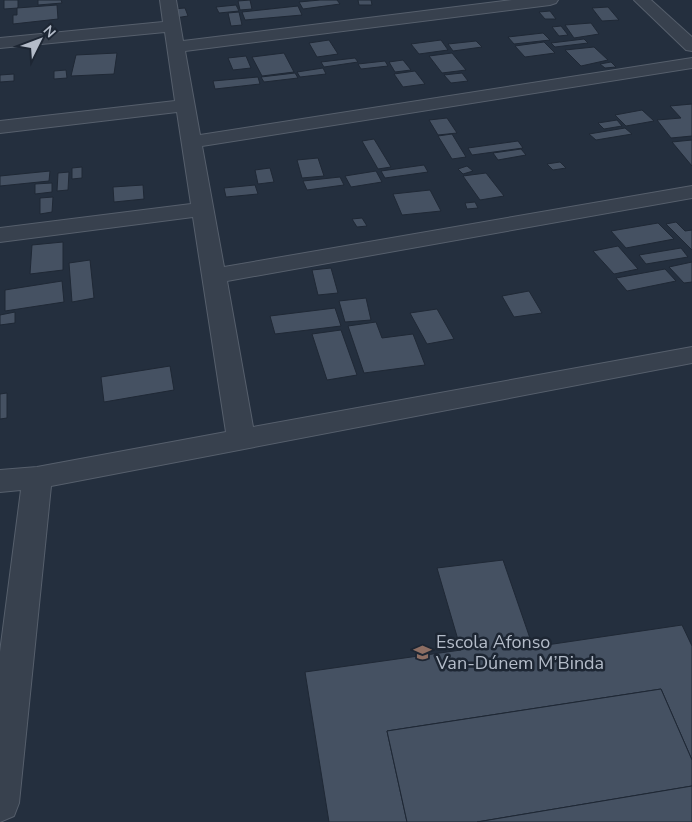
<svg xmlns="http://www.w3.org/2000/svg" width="692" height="822" viewBox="0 0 692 822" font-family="'Nunito Sans',sans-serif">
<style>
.building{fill:#455162;stroke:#1f2835}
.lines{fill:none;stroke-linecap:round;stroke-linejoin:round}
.minor-casing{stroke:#565f6c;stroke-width:2}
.minor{fill:#38414e;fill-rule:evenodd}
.labels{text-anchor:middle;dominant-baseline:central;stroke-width:5;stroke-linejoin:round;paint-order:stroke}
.near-poi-label{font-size:18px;fill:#b4bcc9;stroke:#1d2633;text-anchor:start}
</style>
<rect width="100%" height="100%" fill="#242f3e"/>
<g class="building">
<polygon points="4,0 18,0 18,8 4,9"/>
<polygon points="38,0 61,0 62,3 38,5"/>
<polygon points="250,0 252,9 240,10 238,1"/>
<polygon points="320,0 337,0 340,4 303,9 299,2"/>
<polygon points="358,0 371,0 372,5 359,5"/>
<polygon points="57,5 58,19 13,24 13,15 17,15 17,8"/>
<polygon points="236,5 239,11 219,13 216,7"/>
<polygon points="298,6 302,15 245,20 242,12"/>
<polygon points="608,7 619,20 602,21 592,8"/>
<polygon points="185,8 188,16 175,18 172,9"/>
<polygon points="550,11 556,19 545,19 539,12"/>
<polygon points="239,12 242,25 231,26 228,13"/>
<polygon points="591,23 599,34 574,38 565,25"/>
<polygon points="561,26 568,35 559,36 552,27"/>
<polygon points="543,33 550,40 514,44 508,37"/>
<polygon points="584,39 588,43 555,47 551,43"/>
<polygon points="329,40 338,54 317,57 309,43"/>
<polygon points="441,40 448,50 419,54 411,44"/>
<polygon points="476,41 482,47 453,51 448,44"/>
<polygon points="544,42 555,53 525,57 515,46"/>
<polygon points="594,47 608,60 581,66 565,50"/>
<polygon points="117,53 114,74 71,76 76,55"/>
<polygon points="284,53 294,72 262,76 252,57"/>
<polygon points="452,53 466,70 442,73 429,56"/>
<polygon points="246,56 251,68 233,70 228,58"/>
<polygon points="355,58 358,62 324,67 321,62"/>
<polygon points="403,60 411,70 395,72 389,62"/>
<polygon points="385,61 388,66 361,69 358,64"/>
<polygon points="611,62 616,67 605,68 600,64"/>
<polygon points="323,68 326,74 300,77 297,72"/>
<polygon points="66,70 67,78 54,79 54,71"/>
<polygon points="415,71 425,84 403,87 394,74"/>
<polygon points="295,73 298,78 264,82 261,77"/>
<polygon points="462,73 468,81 451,83 444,75"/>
<polygon points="14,74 14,81 0,82 0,75"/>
<polygon points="258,77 260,84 215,89 213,81"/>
<polygon points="692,104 692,136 671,138 657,120 681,118 670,106"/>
<polygon points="642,110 654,121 626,126 615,115"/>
<polygon points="447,118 457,133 438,135 429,120"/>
<polygon points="617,120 622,126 604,129 598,123"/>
<polygon points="625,128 632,134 596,140 589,134"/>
<polygon points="452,134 466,157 452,159 438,136"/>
<polygon points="374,139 391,167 378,169 362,141"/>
<polygon points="692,140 692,166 672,142"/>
<polygon points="518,141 523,148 472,155 468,148"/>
<polygon points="521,149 526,155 498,160 493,153"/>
<polygon points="318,158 324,176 302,178 297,160"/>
<polygon points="560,162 566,168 553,170 547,164"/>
<polygon points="424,165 428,172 385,178 381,171"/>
<polygon points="467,166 473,171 463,174 458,169"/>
<polygon points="82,167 82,178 72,179 72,168"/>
<polygon points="270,168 274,182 258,184 255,170"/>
<polygon points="50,171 49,181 0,186 0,176"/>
<polygon points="376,171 382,182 351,187 345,176"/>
<polygon points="69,172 68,190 57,191 58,173"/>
<polygon points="486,173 504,196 480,200 463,176"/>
<polygon points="340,177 344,185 307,190 303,181"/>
<polygon points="52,183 52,192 35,194 35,184"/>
<polygon points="143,185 144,199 114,202 113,187"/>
<polygon points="255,185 258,194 226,197 224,188"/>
<polygon points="430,190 441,211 402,215 393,194"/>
<polygon points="53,197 52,212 40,214 40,198"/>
<polygon points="475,202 478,208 467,209 465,203"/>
<polygon points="362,218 367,226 357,227 352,219"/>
<polygon points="676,222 685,231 692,230 692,250 666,224"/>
<polygon points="658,223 674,239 626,248 611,231"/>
<polygon points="63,242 63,270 30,274 32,245"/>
<polygon points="618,246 638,269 614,274 593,251"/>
<polygon points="681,248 688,257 646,264 639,255"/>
<polygon points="90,260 94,298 72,302 69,263"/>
<polygon points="692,262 692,282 684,283 669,267"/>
<polygon points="331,268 338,293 318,295 312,270"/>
<polygon points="665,269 676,281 627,291 616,278"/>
<polygon points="62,281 64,302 5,311 5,290"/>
<polygon points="529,291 542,313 514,317 502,296"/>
<polygon points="366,298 371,320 345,322 339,301"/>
<polygon points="335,308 341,326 275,334 270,316"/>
<polygon points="437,309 454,339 427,344 410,313"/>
<polygon points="15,312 15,323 0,325 0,315"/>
<polygon points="376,322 382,338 413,334 425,365 364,373 348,326"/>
<polygon points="341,330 357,375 327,380 312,334"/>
<polygon points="170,366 174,390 104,402 101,377"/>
<polygon points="7,393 7,418 0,419 0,394"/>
<polygon points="503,560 533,647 682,625 692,646 692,760 661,689 387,731 407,822 329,822 305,672 461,650 437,568"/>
<polygon points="661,689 692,760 692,786 477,822 407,822 387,731"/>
<polygon points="692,786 692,822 477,822"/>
</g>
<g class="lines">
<defs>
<g id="minor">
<polygon points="160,0 176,0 183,41 512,0 558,0 556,3 550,5 185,51 200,135 692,58 692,68 202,146 224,267 692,186 692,198 227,281 253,427 692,347 692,363 51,486 19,803 14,816 0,822 0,652 21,490 0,492 0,470 37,467 226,432 193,217 0,242 0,228 191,204 177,112 0,133 0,121 175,101 165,32 0,48 0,38 163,22"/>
<polygon points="634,0 651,0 692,37 692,51 686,50"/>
</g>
</defs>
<use href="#minor" class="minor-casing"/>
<use href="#minor" class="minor"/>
</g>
<defs>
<symbol id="school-bare" viewBox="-9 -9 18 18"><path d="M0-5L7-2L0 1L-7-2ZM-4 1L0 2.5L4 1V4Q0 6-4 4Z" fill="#8d6e63" stroke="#1d2633" stroke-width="2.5" paint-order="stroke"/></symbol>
</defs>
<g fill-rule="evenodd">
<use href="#school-bare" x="410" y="640" width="25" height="25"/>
</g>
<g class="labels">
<g class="near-poi-label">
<text x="436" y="642">Escola Afonso<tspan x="436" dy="21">Van-Dúnem M’Binda</tspan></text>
</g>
</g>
<g transform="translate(40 40) rotate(48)" stroke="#1d2633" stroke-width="4" paint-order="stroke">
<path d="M0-4L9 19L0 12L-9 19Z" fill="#b4bcc9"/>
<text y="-8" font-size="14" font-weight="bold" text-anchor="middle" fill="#b4bcc9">N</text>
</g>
</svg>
